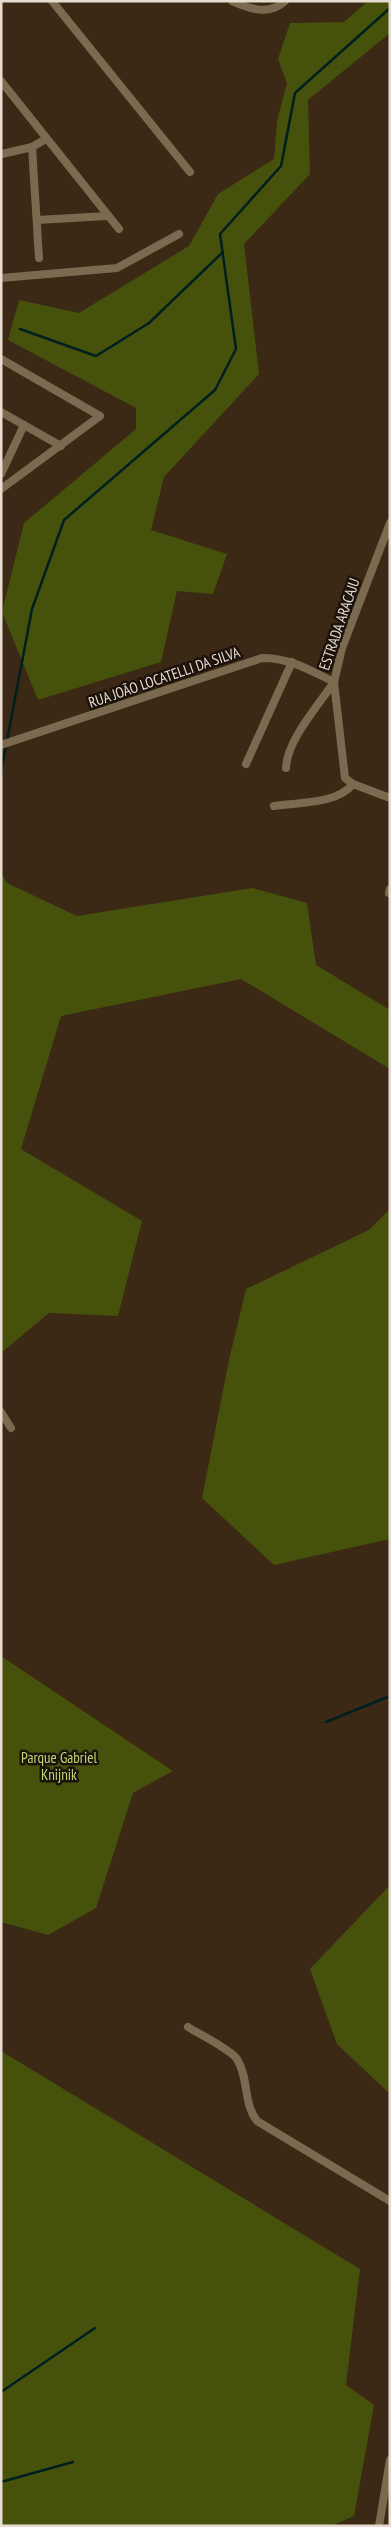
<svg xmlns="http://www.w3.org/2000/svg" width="391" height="2527" viewBox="0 0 391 2527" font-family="'PT Sans Narrow',sans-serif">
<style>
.green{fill:#46520c}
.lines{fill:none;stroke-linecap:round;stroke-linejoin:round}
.stream{stroke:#001f1f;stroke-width:2.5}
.street{stroke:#7c6a50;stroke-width:8}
.labels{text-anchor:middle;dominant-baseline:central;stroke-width:5;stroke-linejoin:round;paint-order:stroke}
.street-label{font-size:15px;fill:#e8dbd0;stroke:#1b130b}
.park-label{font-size:15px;fill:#c3d976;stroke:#1b130b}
</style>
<rect width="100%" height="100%" fill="#3b2815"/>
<g class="green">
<polygon points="368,1 390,1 390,33 308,100 310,174 244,244 259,374 164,477 151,530 227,554 213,594 177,591 161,662 38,700 2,612 24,523 136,429 136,408 8,340 19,300 79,313 189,246 218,194 274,159 277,121 287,83 278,59 290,23 344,22"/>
<polygon points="1,872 7,883 77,916 252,888 307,903 316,965 390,1010 390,1069 241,979 61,1016 21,1149 142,1221 118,1316 49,1313 1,1353"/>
<polygon points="390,1209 390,1539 274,1565 202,1498 229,1360 246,1289 369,1230"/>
<polygon points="1,1656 173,1771 133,1793 96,1908 48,1935 1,1922"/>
<polygon points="390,1885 390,2094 337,2044 310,1969"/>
<polygon points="1,2051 360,2269 346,2385 374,2405 354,2516 331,2526 1,2526"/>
</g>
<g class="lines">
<g class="stream">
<polyline points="20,329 96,356 149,323 223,252"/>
<polyline points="7,741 32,609 64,520 215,390 236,349 220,234 281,166 295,93 390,8"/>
<polyline points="1,772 6,746"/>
<polyline points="326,1722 390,1696"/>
<polyline points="1,2392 95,2328"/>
<polyline points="1,2482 73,2462"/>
</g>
<g class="street">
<polyline points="52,1 190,172"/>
<path d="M 232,1 C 250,9 269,16 285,1"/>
<polyline points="1,81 119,229"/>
<polyline points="32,147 39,258"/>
<polyline points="2,154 32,147 46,139"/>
<polyline points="37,220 107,216"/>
<polyline points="1,278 117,268 179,234"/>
<polyline points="1,359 100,416 1,489"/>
<polyline points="1,412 61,446"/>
<polyline points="1,474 24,425"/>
<polyline points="390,523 342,648 334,682 345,778 353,784 390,798"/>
<path d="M 1,745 L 262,658 C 291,658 309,670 334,682"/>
<polyline points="246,764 292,662"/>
<path d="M 286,768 C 287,740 318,706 334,682"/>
<path d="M 274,806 C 298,802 336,805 353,784"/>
<polyline points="389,893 390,889"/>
<polyline points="1,1412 11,1428"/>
<path d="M 188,2027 C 199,2034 230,2049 237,2059 C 249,2078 243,2103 257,2121 L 390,2201"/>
<polyline points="379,2526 390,2460"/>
</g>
</g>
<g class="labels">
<g class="street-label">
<text transform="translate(339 624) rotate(-71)">ESTRADA ARACAJU</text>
<text transform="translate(164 677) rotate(-19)">RUA JOÃO LOCATELLI DA SILVA</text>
</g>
<g class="park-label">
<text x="59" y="1757">Parque Gabriel<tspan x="59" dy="17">Knijnik</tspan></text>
</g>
</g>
<rect width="391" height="2527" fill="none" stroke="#e8dbd0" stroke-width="5"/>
</svg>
